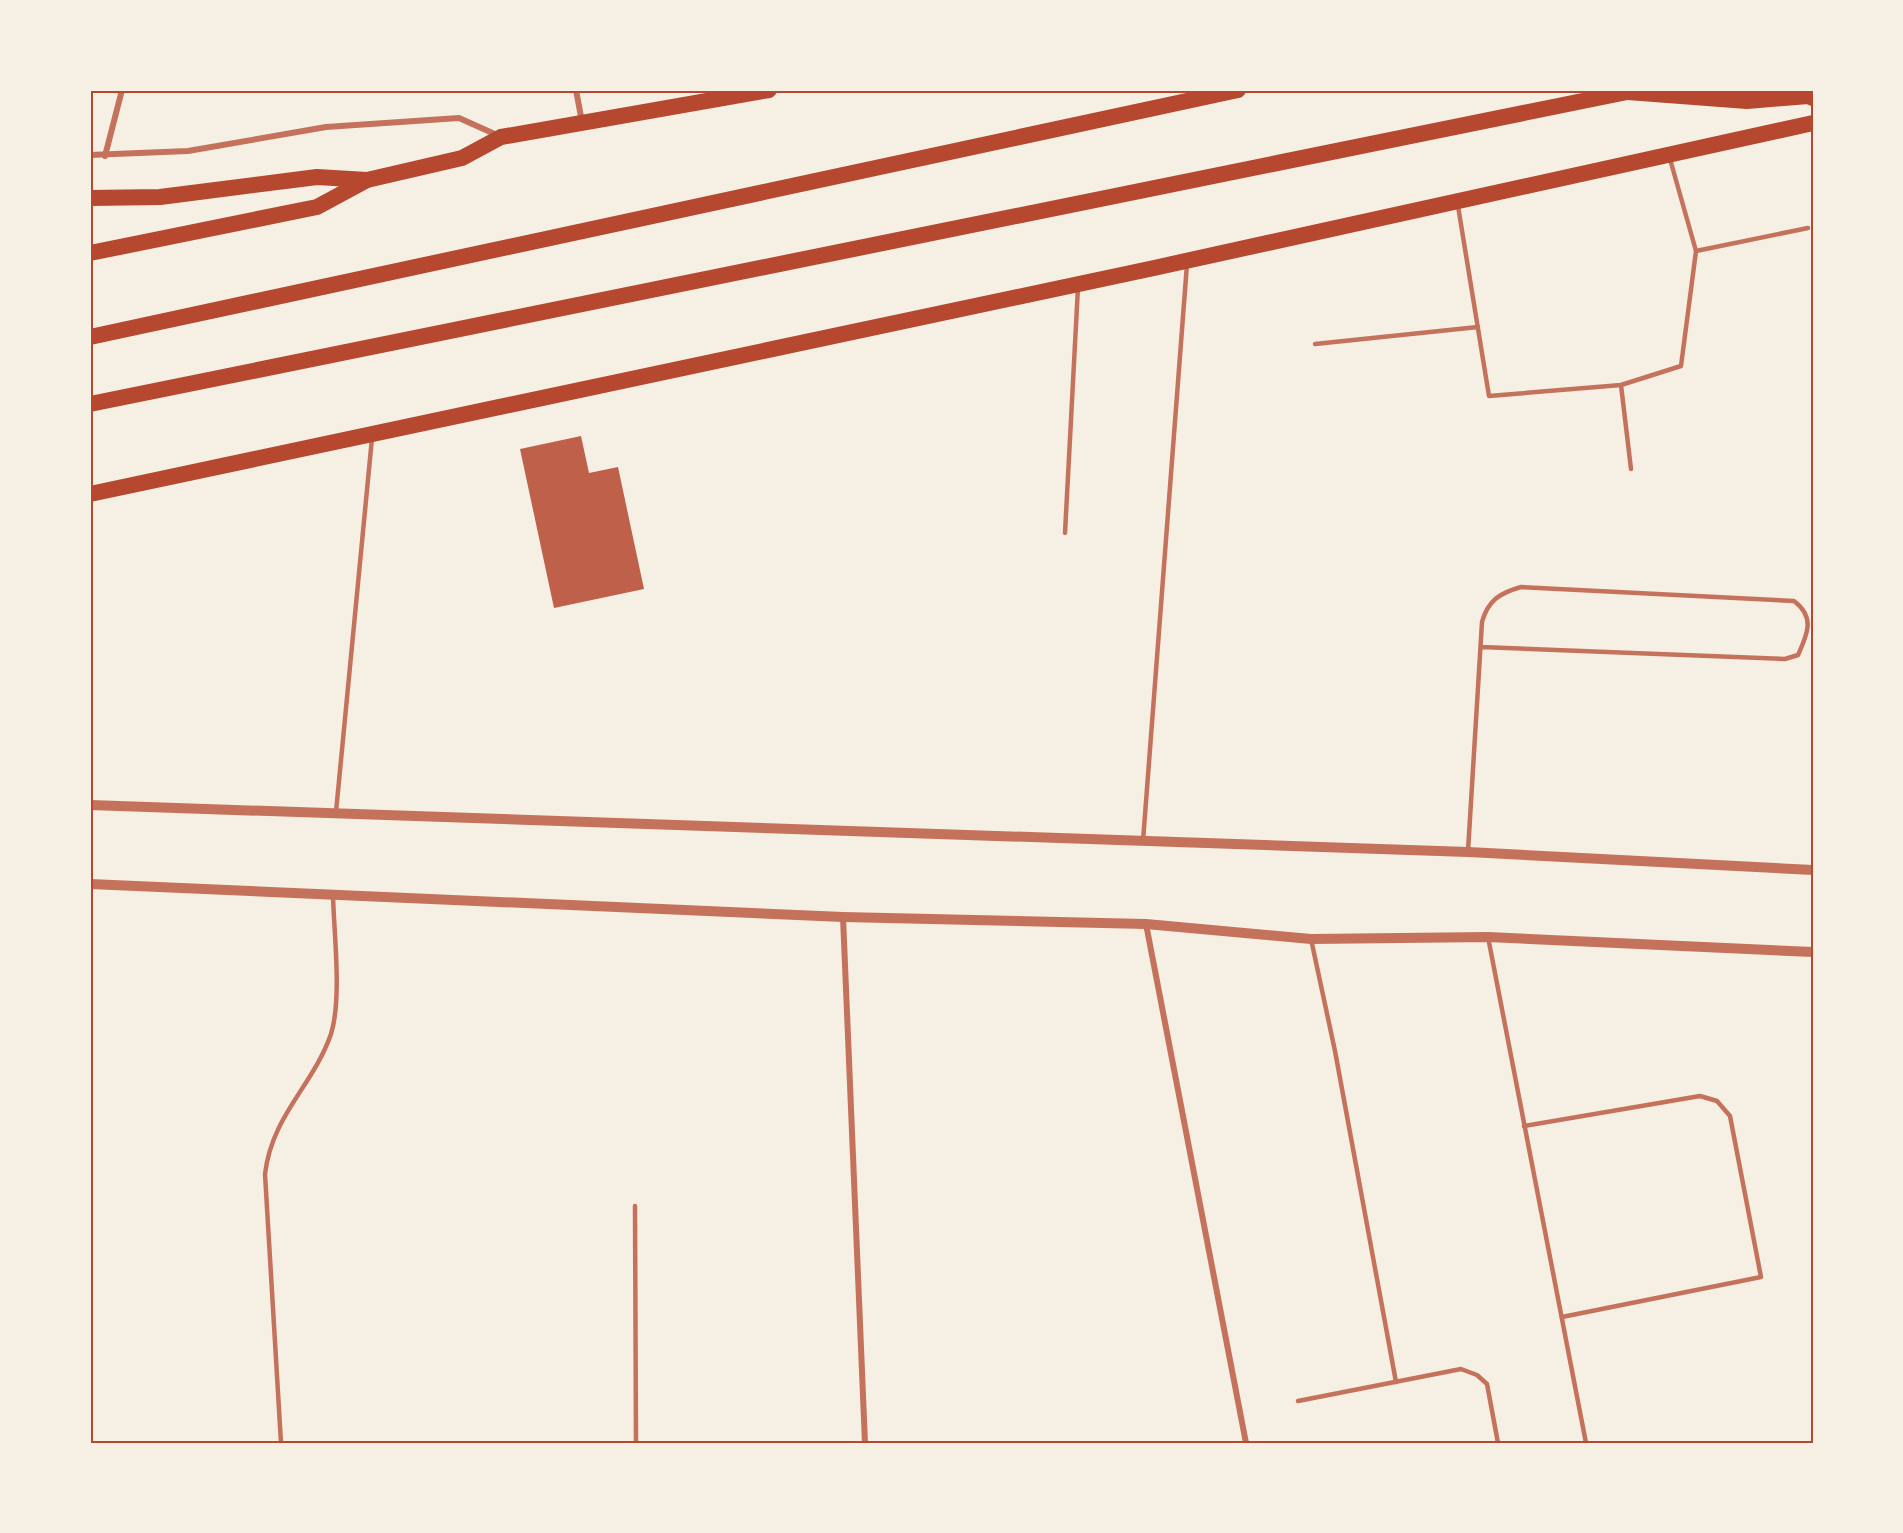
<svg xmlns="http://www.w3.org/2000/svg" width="1903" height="1533" viewBox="0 0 1903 1533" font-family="Raleway,sans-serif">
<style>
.building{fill:#bf614a}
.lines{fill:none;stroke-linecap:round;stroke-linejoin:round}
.service{stroke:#c5725c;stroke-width:4.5}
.minor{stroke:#c5725c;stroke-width:6}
.tertiary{stroke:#c5725c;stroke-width:10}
.trunk{stroke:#b5482f;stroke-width:16}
.neatline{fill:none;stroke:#b5482f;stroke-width:2}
</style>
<rect width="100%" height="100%" fill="#f6efe4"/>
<polygon class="building" points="581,436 589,473 618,467 644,589 554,608 520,449"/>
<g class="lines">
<g class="service">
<polyline points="1458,206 1489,396 1621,385 1681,366 1696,251 1670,159"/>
<polyline points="1696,251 1808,228"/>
<polyline points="1315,344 1478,327"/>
<polyline points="1621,385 1631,469"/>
<polyline points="1065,533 1078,287"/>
<polyline points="336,812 372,438"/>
<polyline points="1143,841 1187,264"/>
<path d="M 1468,851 L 1482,622 C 1488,600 1500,593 1521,587 L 1794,601 C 1815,617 1808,633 1798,655 L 1785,659 L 1481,647"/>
<polyline points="1488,937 1586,1443"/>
<polyline points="1311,939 1335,1051 1396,1382"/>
<polyline points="1524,1126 1700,1096 1717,1101 1730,1116 1761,1277 1562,1317"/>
<polyline points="635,1206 636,1443"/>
<polyline points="1298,1401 1461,1369 1477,1375 1487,1384 1498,1443"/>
<path d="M 281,1443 L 265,1174 C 272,1115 313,1086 331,1034 C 342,999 334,934 333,896"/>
</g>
<g class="minor">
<polyline points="576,90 582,122"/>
<polyline points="90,155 188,151 326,127 459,118 497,135"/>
<polyline points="105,156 122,90"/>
<polyline points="843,917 865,1443"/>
<polyline points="1146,924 1246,1443"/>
</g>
<g class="tertiary">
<polyline points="90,805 1468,852 1813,870"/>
<polyline points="90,884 843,917 1146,924 1311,939 1488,937 1813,952"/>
</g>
<g class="trunk">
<polyline points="1628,92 1747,101 1808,96 1813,98"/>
<polyline points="90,198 160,197 317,177 367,180"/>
<polyline points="90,253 317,207 367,180 462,158 501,137 769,90"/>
<polyline points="90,337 1238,90"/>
<polyline points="90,404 1637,90"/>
<polyline points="90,494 1154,268 1813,123"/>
</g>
</g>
<rect width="1903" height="1533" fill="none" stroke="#f6efe4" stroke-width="183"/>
<rect x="92" y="92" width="1720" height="1350" class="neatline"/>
</svg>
